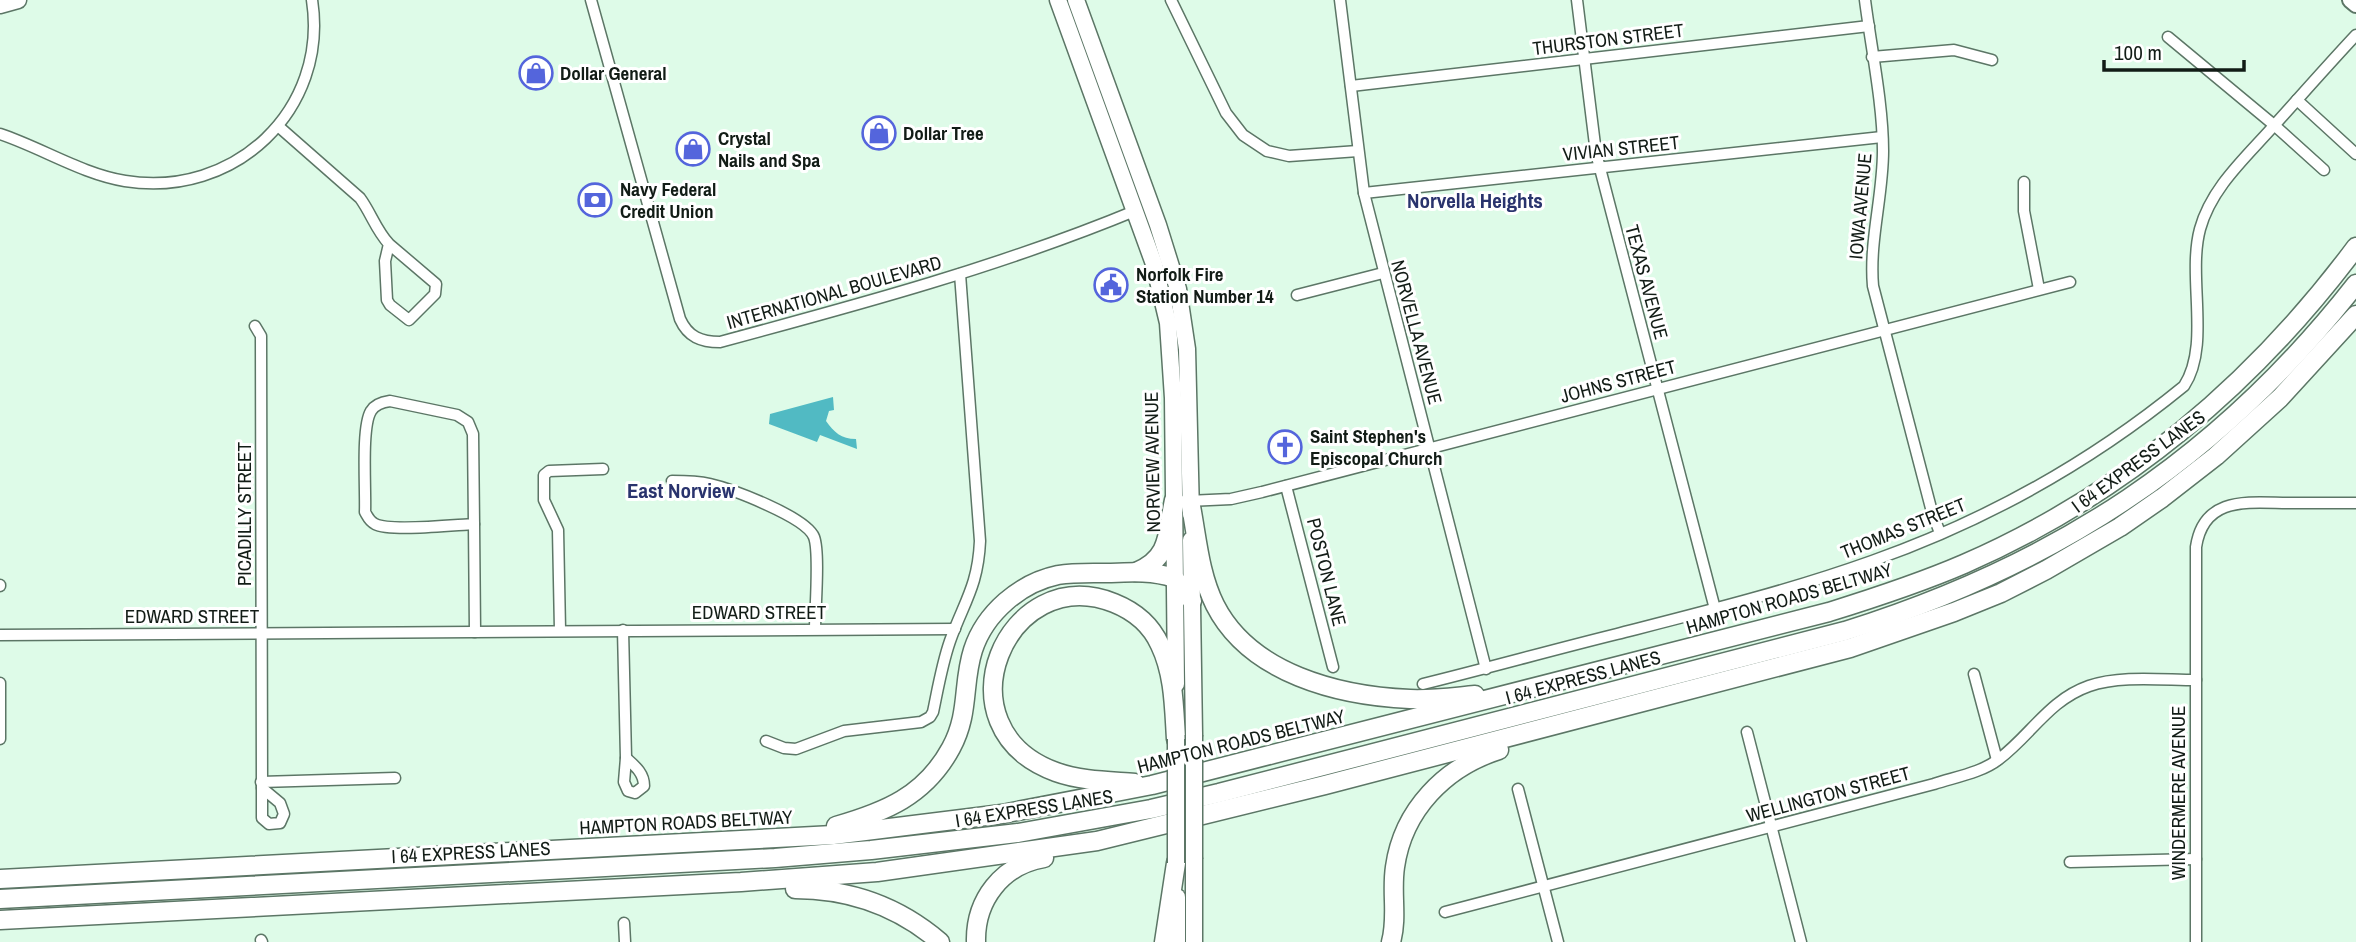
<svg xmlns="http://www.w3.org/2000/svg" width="2356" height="942" viewBox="0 0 2356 942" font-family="'Archivo Narrow',sans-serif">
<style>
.water{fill:#51bac3}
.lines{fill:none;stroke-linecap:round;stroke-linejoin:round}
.street-casing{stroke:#5c7666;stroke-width:13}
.secondary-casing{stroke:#5c7666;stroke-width:18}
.primary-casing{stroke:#5c7666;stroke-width:19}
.highway-casing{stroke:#5c7666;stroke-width:21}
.street{stroke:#fff;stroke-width:10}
.secondary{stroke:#fff;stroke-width:14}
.primary{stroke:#fff;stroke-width:16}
.highway{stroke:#fff;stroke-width:18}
.primary-bridge-casing{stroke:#5c7666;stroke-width:19;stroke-linecap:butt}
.primary-bridge{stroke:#fff;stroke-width:16}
.labels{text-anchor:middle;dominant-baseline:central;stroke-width:6;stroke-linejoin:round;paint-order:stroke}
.street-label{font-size:19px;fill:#121c16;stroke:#fff}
.poi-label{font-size:19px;font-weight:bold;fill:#121c16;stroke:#fff;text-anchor:start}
.neighbourhood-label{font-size:21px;font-weight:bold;fill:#29336d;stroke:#fff}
</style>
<rect width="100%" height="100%" fill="#defbe8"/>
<path class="water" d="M 833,397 L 834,410 L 829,411 L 826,421 C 834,432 841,439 856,439 L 857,449 L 820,435 L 817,442 L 769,424 L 770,414 Z"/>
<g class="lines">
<defs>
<g id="street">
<path d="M 591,0 L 680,319 C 688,337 701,342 720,342 C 861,304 1002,266 1137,210"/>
<polyline points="1171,0 1226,113 1243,135 1267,151 1289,156 1358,151"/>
<polyline points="1340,0 1364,193 1486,669"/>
<polyline points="1577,0 1596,153 1715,609"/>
<path d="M 1865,0 C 1871,47 1883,104 1883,151 C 1883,196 1869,241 1873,286 L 1932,512 L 1940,533"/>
<polyline points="2168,37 2274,125 2324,170"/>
<polyline points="1872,57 1954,50 1992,60"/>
<polyline points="1351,86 1869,26"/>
<polyline points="2297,100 2356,154"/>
<path d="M 278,126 L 360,198 C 371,213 376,230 389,244 L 385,261 L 387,300 L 390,305 L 409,320 L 435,294 L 436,284 L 389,244"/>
<path d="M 0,134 C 42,148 82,174 125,181 C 234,199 329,110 312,0"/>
<polyline points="2024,182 2024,211 2039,289"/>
<polyline points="1364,193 1882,137"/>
<polyline points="1297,295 1383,273"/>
<polyline points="255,326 261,336 262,788"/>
<path d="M 390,401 L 457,415 L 468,422 L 473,434 L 474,524 C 454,525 390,532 375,524 C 369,521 368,517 365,512 C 366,490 361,427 371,411 C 375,404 383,402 390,401 Z"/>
<path d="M 672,481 C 685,481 697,481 710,484 C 732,489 806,517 814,537 C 820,553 815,609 815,629"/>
<polyline points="1286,486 1333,667"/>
<polyline points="1188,501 1231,499 1262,492 2070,282"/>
<polyline points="474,524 475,632"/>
<polyline points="0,585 0,586"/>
<polyline points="560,630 558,530 544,500 544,475 549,471 603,469"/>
<polyline points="623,630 626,758"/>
<polyline points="0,635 955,629"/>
<polyline points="1974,674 1997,760"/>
<polyline points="0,683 0,739"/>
<path d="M 1423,684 C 1488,668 1552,650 1617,634 C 1703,612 1788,591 1872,561 C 1985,521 2091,462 2184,386 C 2211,345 2187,277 2200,229 C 2211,189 2243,160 2270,130 C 2299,98 2327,66 2356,35"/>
<polyline points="1747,732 1801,942"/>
<path d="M 766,741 L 784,748 L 796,749 L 844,731 L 921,722 L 930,717 L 933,712 C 938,688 942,664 950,641 C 964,602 978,586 980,541 L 960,274"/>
<path d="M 626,758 C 635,766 644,773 644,786 L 635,793 L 628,791 L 624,782 Z"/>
<polyline points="261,782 395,778"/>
<polygon points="262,788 280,803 284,814 280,823 269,824 262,818"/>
<polyline points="1518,789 1558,942"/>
<polyline points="2070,862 2196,859"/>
<path d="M 1445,912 L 1934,784 C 1955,777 1981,773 1999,759 C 2031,735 2049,700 2089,686 C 2120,675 2163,680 2196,680"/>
<polyline points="624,923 625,942"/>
<polyline points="261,940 262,942"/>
<path d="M 2196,942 L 2196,547 C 2204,494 2251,503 2291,503 C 2313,503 2334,503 2356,503"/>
</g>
<polyline id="secondary" points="2350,0 2356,5"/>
<g id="primary">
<polyline points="1058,0 1154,264 1168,323 1173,398 1176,684"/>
<polyline points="1076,0 1158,225 1178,289 1187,349 1191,514"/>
<polyline points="0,5 18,0"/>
<polyline points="1191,540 1194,735"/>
<polyline points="1177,897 1177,942"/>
<polyline points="1194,942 1194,859"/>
</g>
<g id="highway">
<path d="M 1190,501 C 1197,536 1199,573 1215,605 C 1250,674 1339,696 1410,699 C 1432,700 1453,697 1475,695"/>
<path d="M 1136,572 C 1171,558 1167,533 1174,500"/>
<path d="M 1135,783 C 1109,781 1081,781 1056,772 C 935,728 1007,560 1114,603 C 1134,611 1151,625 1160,645 C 1174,674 1174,707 1176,739"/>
<path d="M 836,826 C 885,812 925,796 951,748 C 970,713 962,684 973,650 C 985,613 1020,583 1058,575 C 1075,572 1093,573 1111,573 C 1132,572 1154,571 1174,578 L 1192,601"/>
<path d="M 0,879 L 833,835 L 1002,814 L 1152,785 L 1829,612 C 1874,598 1920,583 1964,564 C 2122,495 2253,385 2356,247"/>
<path d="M 795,889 C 850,889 898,906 940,942"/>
<path d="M 0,899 L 775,858 L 871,850 L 1018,833 L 1151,809 L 1219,793 L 1845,631 C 2056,565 2219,459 2356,284"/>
<polyline points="0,920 741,882 877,872 1097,841 1325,785 1850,648 1954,612 2001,593 2046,570 2120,527 2162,498 2216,456 2280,398 2356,315"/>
<path d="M 976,942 C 975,900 1002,865 1044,858"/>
<polyline points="1164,942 1176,863"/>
<path d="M 1391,942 C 1398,917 1391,893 1395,867 C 1403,810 1445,767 1499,750"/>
</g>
</defs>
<use href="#street" class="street-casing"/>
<use href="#secondary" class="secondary-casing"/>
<use href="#primary" class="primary-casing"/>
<use href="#highway" class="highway-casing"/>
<use href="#street" class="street"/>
<use href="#secondary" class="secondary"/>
<use href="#primary" class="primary"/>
<use href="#highway" class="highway"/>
<defs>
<g id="primary-bridge">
<polyline points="1194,735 1194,859"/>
<polyline points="1176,739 1176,863"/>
</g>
</defs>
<use href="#primary-bridge" class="primary-bridge-casing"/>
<use href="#primary-bridge" class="primary-bridge"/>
</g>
<defs>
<symbol id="shop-ring" viewBox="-11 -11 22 22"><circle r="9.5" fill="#fff" stroke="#5465dc" stroke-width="1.5"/><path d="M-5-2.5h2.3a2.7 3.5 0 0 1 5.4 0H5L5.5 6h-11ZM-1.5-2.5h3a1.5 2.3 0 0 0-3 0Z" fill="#5465dc"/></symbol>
<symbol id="bank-ring" viewBox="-11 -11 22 22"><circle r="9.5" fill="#fff" stroke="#5465dc" stroke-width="1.5"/><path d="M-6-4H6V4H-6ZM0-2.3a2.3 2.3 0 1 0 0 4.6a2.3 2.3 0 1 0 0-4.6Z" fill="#5465dc"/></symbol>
<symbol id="civic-ring" viewBox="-11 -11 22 22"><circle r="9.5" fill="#fff" stroke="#5465dc" stroke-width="1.5"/><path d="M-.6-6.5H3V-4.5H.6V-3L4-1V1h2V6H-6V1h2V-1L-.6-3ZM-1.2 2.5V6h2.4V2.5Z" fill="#5465dc"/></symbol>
<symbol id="church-ring" viewBox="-11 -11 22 22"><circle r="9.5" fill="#fff" stroke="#5465dc" stroke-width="1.5"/><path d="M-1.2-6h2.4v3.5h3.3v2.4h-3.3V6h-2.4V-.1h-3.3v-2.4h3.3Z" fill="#5465dc"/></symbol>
</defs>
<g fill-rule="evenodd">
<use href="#shop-ring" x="517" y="54" width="38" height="38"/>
<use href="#shop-ring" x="860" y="114" width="38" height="38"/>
<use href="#shop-ring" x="674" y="130" width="38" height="38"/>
<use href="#bank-ring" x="576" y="181" width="38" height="38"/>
<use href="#civic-ring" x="1092" y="266" width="38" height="38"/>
<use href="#church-ring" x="1266" y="428" width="38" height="38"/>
</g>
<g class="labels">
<g class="street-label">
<text transform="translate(1608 39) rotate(-7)">THURSTON STREET</text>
<text transform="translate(1621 148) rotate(-6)">VIVIAN STREET</text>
<text transform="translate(1860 206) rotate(-85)">IOWA AVENUE</text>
<text transform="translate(1647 282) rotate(75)">TEXAS AVENUE</text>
<text transform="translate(834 292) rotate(-16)">INTERNATIONAL BOULEVARD</text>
<text transform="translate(1417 332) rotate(75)">NORVELLA AVENUE</text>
<text transform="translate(1618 381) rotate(-15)">JOHNS STREET</text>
<text transform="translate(2138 461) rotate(-36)">I 64 EXPRESS LANES</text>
<text transform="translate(1152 462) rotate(-91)">NORVIEW AVENUE</text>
<text transform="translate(244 514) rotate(-90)">PICADILLY STREET</text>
<text transform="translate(1903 528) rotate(-22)">THOMAS STREET</text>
<text transform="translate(1327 572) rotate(76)">POSTON LANE</text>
<text transform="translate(1789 598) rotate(-16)">HAMPTON ROADS BELTWAY</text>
<text x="759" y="612">EDWARD STREET</text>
<text x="192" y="616">EDWARD STREET</text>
<text transform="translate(1583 677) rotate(-15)">I 64 EXPRESS LANES</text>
<text transform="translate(1241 741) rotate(-14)">HAMPTON ROADS BELTWAY</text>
<text transform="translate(2178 793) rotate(-90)">WINDERMERE AVENUE</text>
<text transform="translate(1828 794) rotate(-15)">WELLINGTON STREET</text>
<text transform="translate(1034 808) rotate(-9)">I 64 EXPRESS LANES</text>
<text transform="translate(686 822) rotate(-3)">HAMPTON ROADS BELTWAY</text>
<text transform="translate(471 852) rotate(-3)">I 64 EXPRESS LANES</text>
</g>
<g class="poi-label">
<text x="560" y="73">Dollar General</text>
<text x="903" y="133">Dollar Tree</text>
<text x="718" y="138">Crystal<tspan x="718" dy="22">Nails and Spa</tspan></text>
<text x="620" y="189">Navy Federal<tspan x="620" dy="22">Credit Union</tspan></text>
<text x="1136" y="274">Norfolk Fire<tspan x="1136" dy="22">Station Number 14</tspan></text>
<text x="1310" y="436">Saint Stephen's<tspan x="1310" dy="22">Episcopal Church</tspan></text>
</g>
<g class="neighbourhood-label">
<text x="1475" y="200">Norvella Heights</text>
<text x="681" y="490">East Norview</text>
</g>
</g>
<path d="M2104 60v10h140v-10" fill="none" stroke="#121c16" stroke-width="3.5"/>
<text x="2114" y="60" font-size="21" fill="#121c16" stroke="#ffffff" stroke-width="5" paint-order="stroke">100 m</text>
</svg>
